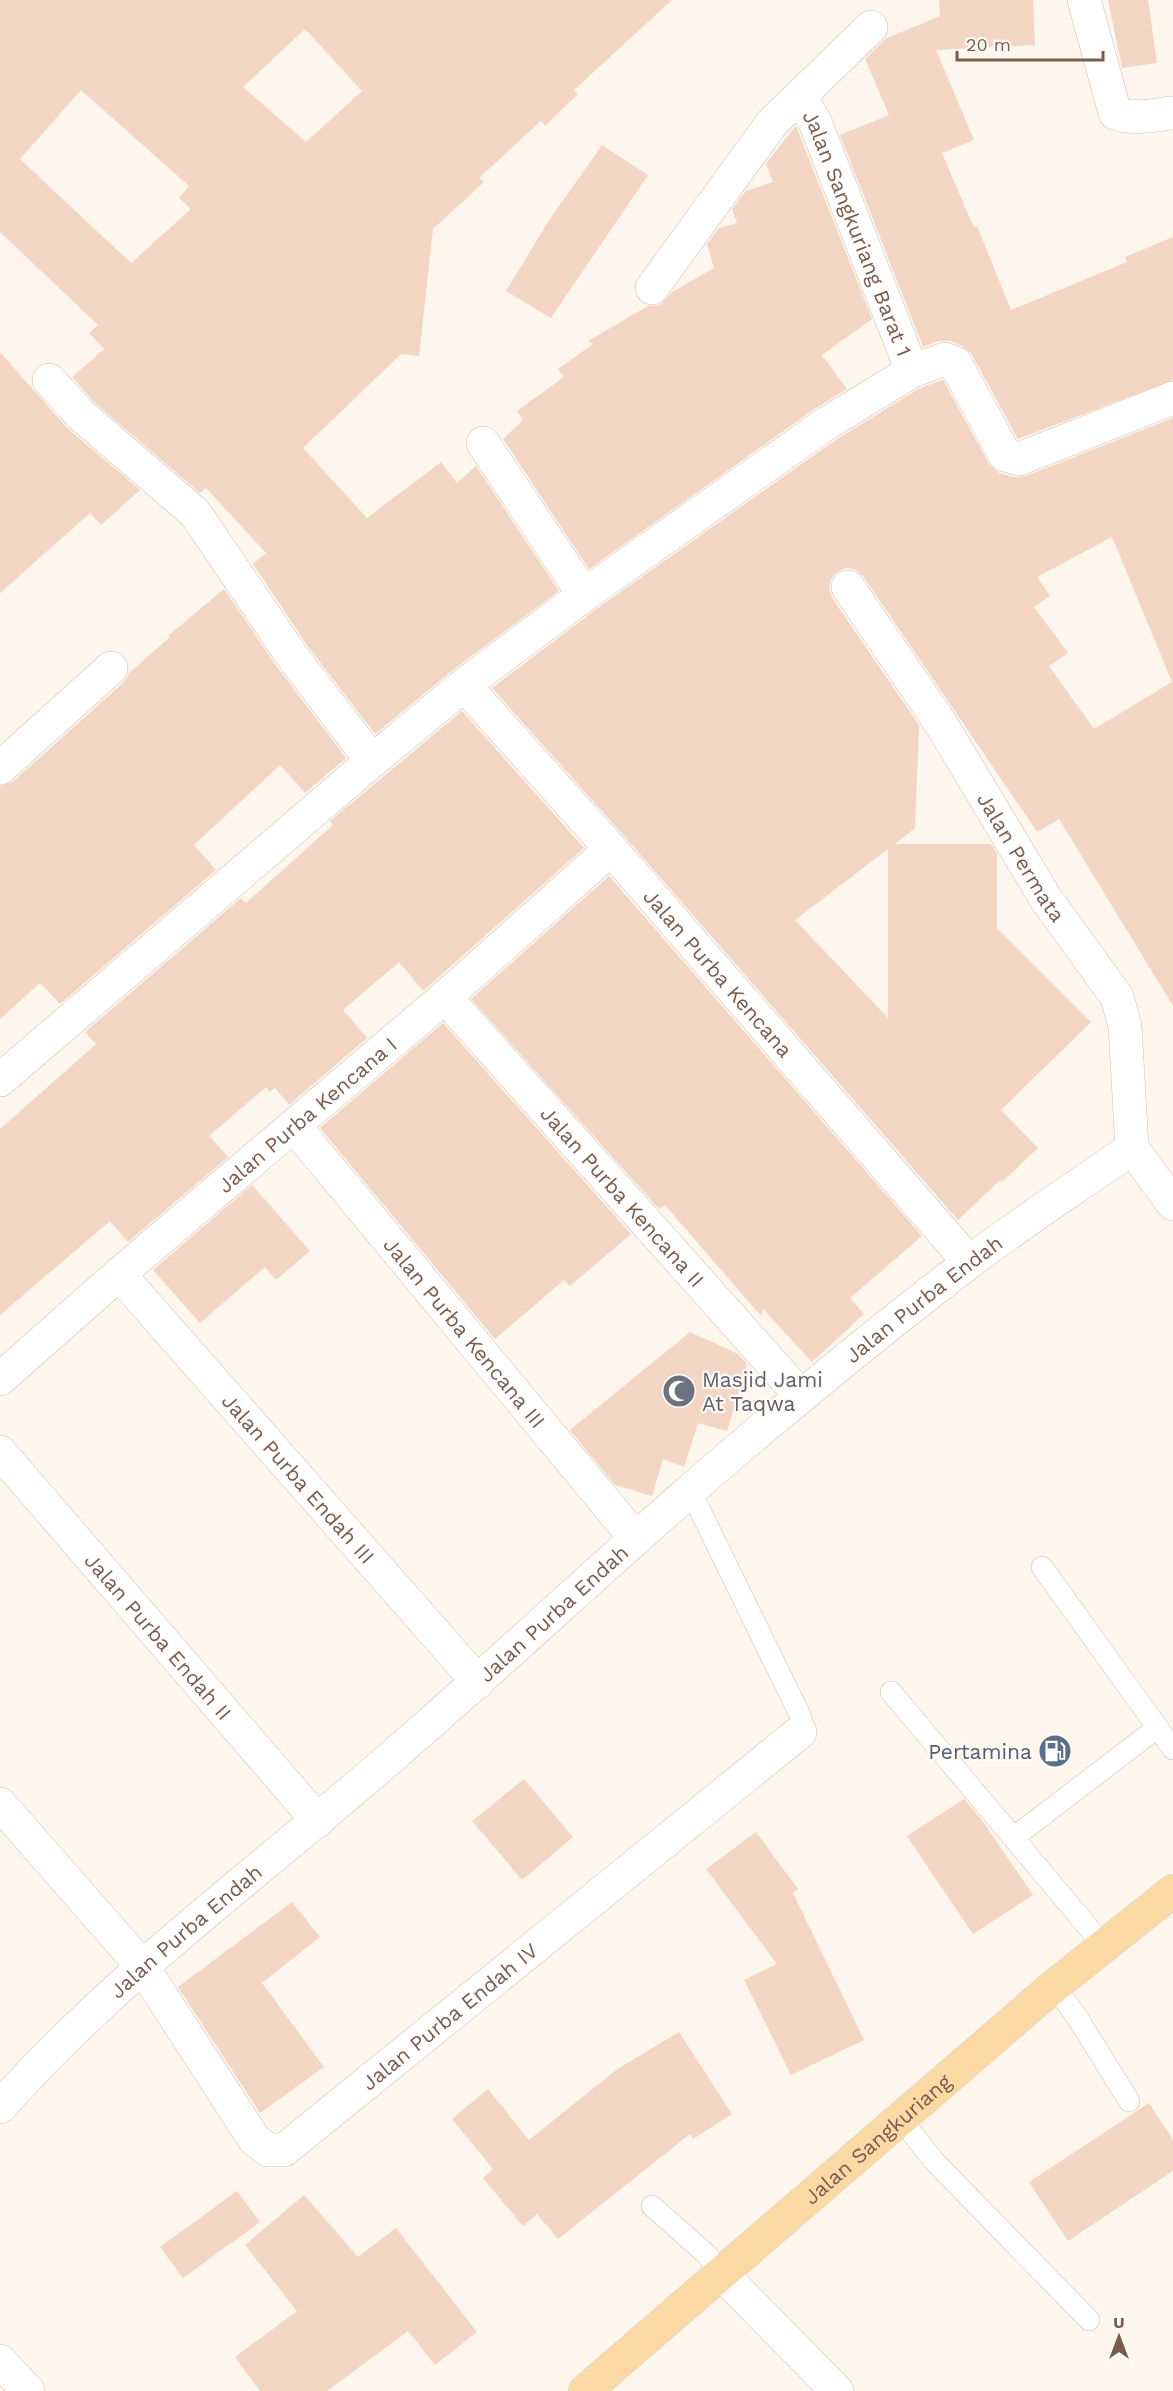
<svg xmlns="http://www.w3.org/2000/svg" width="1173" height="2391" viewBox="0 0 1173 2391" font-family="'Work Sans',sans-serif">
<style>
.building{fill:#f3d5c3;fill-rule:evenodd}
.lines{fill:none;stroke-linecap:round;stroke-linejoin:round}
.service-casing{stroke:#d1beb0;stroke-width:22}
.minor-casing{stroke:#d1beb0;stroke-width:34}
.primary-casing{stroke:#dad1cd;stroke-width:34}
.service{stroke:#fff;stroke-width:21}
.minor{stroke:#fff;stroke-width:33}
.primary{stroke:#fbd9a5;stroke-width:33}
.labels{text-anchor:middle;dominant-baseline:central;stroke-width:4.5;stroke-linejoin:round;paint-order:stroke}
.street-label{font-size:21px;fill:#7a5c4d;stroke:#fffaf3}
.worship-label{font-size:21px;fill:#5b616d;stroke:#fffaf3;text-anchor:start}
.service-label{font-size:21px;fill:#4e5e75;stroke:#fffaf3;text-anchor:end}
</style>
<rect width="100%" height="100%" fill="#fdf6ec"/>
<g class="building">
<path d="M 0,0 L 672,0 L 574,90 L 578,94 L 545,126 L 541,121 L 479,178 L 484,182 L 433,229 L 419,356 L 401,354 L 303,448 L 367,518 L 441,462 L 457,483 L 476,466 L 559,591 L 453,670 L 375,734 L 307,645 L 253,564 L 266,553 L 206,488 L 200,493 L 94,402 L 72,377 L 104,349 L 89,333 L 98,325 L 0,232 ZM 305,29 L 362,91 L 306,142 L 243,87 ZM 81,90 L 189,186 L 179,198 L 191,209 L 131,263 L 20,159 Z"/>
<polygon points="939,0 1033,0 1035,45 936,50 974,140 942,153 974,228 977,226 1011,310 1127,262 1125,257 1173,237 1173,380 1018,439 971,353 962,346 951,341 939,341 923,347 840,135 889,115 865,59 885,39 940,16"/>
<polygon points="1108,0 1148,0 1157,63 1122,68"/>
<polygon points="796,126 872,319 822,355 847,389 813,410 589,569 503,439 523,420 517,411 564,377 558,369 593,344 588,341 648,306 660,305 672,292 714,268 707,244 719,228 737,223 732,209 746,191 773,182 766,163"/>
<polygon points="602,145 648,175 551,318 506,291 548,222"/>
<polygon points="0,352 67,428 140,490 101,525 90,513 0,593"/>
<path d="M 943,380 L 989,464 L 999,473 L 1014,477 L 1026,476 L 1173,418 L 1173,1006 L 1059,819 L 1037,832 L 863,576 L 856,570 L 846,568 L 837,572 L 831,579 L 829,589 L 832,598 L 919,725 L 915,828 L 895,844 L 991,844 L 997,853 L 997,928 L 1091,1022 L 1001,1110 L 1038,1148 L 1002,1182 L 1000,1180 L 958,1220 L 625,837 L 492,688 L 595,610 L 834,441 L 920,388 ZM 1112,537 L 1172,682 L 1094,729 L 1049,666 L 1068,653 L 1034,607 L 1050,596 L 1037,577 ZM 888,849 L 888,1018 L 795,920 Z"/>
<polygon points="224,589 277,667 346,758 305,793 280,765 194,845 216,870 60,1004 40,983 0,1019 0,786 12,782 27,769 124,682 129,673 170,637 168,636"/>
<polygon points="462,711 584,848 423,991 399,962 343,1010 367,1038 289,1105 275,1088 270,1092 266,1087 209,1136 228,1157 128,1242 110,1221 0,1315 0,1129 96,1044 85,1032 241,898 246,903 333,825 330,821"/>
<polygon points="609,876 922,1236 850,1298 864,1314 812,1362 763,1309 761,1316 665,1205 659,1209 471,999"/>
<polygon points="443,1023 631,1234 570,1286 564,1280 495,1339 320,1128"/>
<polygon points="252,1185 310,1251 276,1280 265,1267 200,1323 153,1270"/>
<polygon points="690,1332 738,1354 747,1364 727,1431 698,1423 684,1467 663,1459 652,1496 615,1485 570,1430"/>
<polygon points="524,1779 573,1837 522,1880 472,1821"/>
<polygon points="964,1799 981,1819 1033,1895 973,1934 907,1836"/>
<polygon points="756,1832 798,1889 793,1893 864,2040 791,2075 744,1980 777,1964 706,1869"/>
<polygon points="292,1902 320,1937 262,1983 324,2067 260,2113 178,1987"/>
<polygon points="679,2032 732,2114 693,2139 690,2134 558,2239 537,2214 523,2226 483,2178 493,2169 452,2119 488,2089 529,2140 616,2070"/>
<polygon points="1149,2103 1173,2140 1173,2171 1068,2241 1029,2182"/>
<polygon points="237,2191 260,2222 183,2278 160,2247"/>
<polygon points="304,2195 358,2257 396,2228 477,2332 435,2365 408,2331 327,2391 260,2391 235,2357 297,2311 245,2245"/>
</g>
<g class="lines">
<defs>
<g id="service">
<polyline points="691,1492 800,1715 803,1724 800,1732"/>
<polyline points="1042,1567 1173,1749"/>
<polyline points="891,1692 1104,1946"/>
<polyline points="1013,1838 1157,1728"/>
<polyline points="1054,1986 1077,2017 1129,2101"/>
<polyline points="901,2119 934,2161 1089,2320"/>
<polyline points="652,2206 706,2254 720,2272"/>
</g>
<g id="minor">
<path d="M 1084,0 L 1115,113 C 1134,120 1153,115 1173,113"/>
<path id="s1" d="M 800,97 L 815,122 L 912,371"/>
<polyline points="652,288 772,123 871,27"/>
<polyline points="49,380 81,415 195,513 292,656 372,761"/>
<polyline points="483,443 584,595"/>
<path id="s2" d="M 848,587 L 941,724 L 1046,899 L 1117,997 L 1125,1026 L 1132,1148"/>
<path id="s3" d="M 464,685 L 611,849 L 969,1262"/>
<polyline points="0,768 111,668"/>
<path id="s4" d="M 445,997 L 801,1396"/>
<polyline points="0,1080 372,761 464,685 584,595 824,425 912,371 945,359 955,363 1005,455 1019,459 1173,398"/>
<path id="s5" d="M 294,1126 L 636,1539"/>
<polyline points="1132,1148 1173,1204"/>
<path id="s6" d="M 119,1274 L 478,1682"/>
<path id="s7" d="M 0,1379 L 119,1274 L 445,997 L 611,849"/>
<path id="s8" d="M 0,1452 L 318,1821"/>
<path id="s9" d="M 0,1804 L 142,1966 L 254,2139 L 268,2150 L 284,2150 L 800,1732"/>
<path id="s10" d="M 0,2107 C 117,1975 262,1870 395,1754 C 532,1635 663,1509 804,1394 C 857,1350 912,1306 967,1264 C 1020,1223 1077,1187 1132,1148"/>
<polyline points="720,2272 837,2391"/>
<polyline points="0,2361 28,2391"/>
</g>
<g id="primary">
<path id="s11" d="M 585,2391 L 1054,1986 L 1173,1891"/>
</g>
</defs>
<use href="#service" class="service-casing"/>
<use href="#minor" class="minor-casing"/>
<use href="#primary" class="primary-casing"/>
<use href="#service" class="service"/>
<use href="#minor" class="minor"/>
<use href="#primary" class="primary"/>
</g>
<defs>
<symbol id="mosque-disc" viewBox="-11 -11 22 22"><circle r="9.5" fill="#6b7280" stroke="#fffaf3"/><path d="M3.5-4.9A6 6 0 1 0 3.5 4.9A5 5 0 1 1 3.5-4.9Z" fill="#fff"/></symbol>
<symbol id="fuel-disc" viewBox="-11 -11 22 22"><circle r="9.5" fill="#5c6f8a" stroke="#fffaf3"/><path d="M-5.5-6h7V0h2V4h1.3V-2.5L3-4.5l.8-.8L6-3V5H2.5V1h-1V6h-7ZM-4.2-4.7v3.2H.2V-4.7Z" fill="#fff"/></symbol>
</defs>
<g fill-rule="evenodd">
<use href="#mosque-disc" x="660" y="1372" width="38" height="38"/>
<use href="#fuel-disc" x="1036" y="1732" width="38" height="38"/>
</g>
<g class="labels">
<g class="street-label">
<text stroke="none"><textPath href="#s1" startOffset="148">Jalan Sangkuriang Barat 1</textPath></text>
<text stroke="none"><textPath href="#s2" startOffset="321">Jalan Permata</textPath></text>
<text stroke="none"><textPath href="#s3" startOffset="384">Jalan Purba Kencana</textPath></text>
<text stroke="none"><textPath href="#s7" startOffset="405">Jalan Purba Kencana I</textPath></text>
<text stroke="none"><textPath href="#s4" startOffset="267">Jalan Purba Kencana II</textPath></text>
<text stroke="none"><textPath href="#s10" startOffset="1228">Jalan Purba Endah</textPath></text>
<text stroke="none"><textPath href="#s5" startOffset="268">Jalan Purba Kencana III</textPath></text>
<text stroke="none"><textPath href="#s6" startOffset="272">Jalan Purba Endah III</textPath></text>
<text stroke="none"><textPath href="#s10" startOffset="742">Jalan Purba Endah</textPath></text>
<text stroke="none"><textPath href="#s8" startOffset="243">Jalan Purba Endah II</textPath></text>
<text stroke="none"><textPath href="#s10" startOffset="256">Jalan Purba Endah</textPath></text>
<text stroke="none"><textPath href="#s9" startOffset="668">Jalan Purba Endah IV</textPath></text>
<text stroke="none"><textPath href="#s11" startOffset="386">Jalan Sangkuriang</textPath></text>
</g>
<g class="worship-label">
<text x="702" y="1379">Masjid Jami<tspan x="702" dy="24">At Taqwa</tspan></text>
</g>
<g class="service-label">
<text x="1032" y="1751">Pertamina</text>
</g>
</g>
<g transform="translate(1119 2337)" stroke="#fffaf3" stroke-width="4.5" paint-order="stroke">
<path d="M0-4.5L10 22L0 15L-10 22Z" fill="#7a5c4d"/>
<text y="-9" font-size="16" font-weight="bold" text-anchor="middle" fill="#7a5c4d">U</text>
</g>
<path d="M957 51v9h146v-9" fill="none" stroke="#7a5c4d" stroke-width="3"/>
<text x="966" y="51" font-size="18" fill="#7a5c4d" stroke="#fffaf3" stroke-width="4.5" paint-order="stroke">20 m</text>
</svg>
